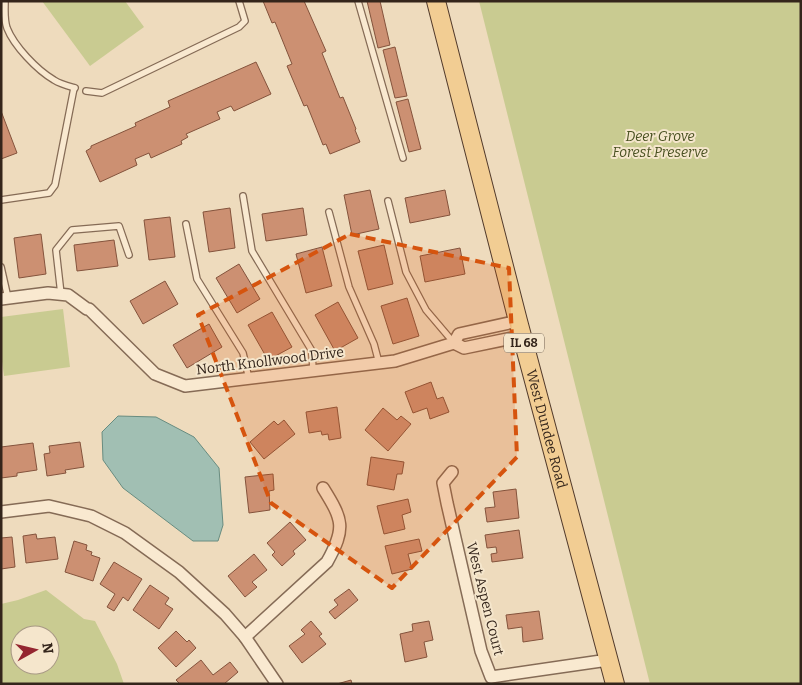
<svg xmlns="http://www.w3.org/2000/svg" width="802" height="685" viewBox="0 0 802 685" font-family="Bitter,serif">
<style>
.green{fill:#c9cb91;fill-rule:evenodd}
.water{fill:#a1bfb3;stroke:#688c80}
.building{fill:#cc9072;stroke:#84533c}
.lines{fill:none;stroke-linecap:round;stroke-linejoin:round}
.service-casing{stroke:#856b56;stroke-width:8}
.minor-casing{stroke:#856b56;stroke-width:14}
.primary-casing{stroke:#523a2b;stroke-width:20}
.service{stroke:#f9e9d0;stroke-width:5.5}
.minor{stroke:#f9e9d0;stroke-width:11}
.primary{stroke:#f2cd93;stroke-width:18}
.marked{fill:#d6540e;fill-opacity:0.2;stroke:#d6540e;stroke-width:4;stroke-dasharray:10 6;stroke-linejoin:round}
.labels{text-anchor:middle;dominant-baseline:central;stroke-width:4;stroke-linejoin:round;paint-order:stroke}
.shield{fill:#f5e6cc;stroke:#6e5f50;stroke-width:1}
.shield-label{font-size:12px;font-weight:bold;fill:#34251b}
.park-label{font-size:14px;font-style:italic;fill:#495121;stroke:#f5e6cc}
.street-label{font-size:14px;fill:#34251b;stroke:#f5e6cc}
</style>
<rect width="100%" height="100%" fill="#eedbbd"/>
<g class="green">
<polygon points="42,1 125,1 144,27 90,66"/>
<polygon points="479,1 801,1 801,684 650,684"/>
<polygon points="63,309 70,367 4,376 1,354 1,317"/>
<path d="M 46,590 L 84,619 L 95,621 L 117,664 L 124,684 L 1,684 L 1,604 L 18,600 ZM 20,635 L 50,635 L 50,665 L 20,665 Z"/>
</g>
<polygon class="water" points="118,416 156,417 194,437 219,468 223,525 218,541 193,541 123,488 103,460 102,432"/>
<g class="building">
<polygon points="263,1 304,1 326,51 322,53 340,98 343,97 356,129 355,130 360,142 330,154 326,144 323,145 307,105 304,106 287,66 292,64 275,22 272,23"/>
<polygon points="367,1 380,1 390,45 378,48"/>
<polygon points="395,47 407,96 395,98 383,50"/>
<polygon points="256,62 271,94 234,111 231,106 217,112 220,119 186,134 188,137 181,141 182,144 151,158 149,153 135,159 137,165 100,182 86,151 91,148 91,146 136,126 135,123 170,107 168,101"/>
<polygon points="408,99 421,149 409,152 396,102"/>
<polygon points="1,111 17,153 1,159"/>
<polygon points="370,190 379,229 352,235 344,195"/>
<polygon points="445,190 450,215 410,223 405,198"/>
<polygon points="230,208 235,248 209,252 203,212"/>
<polygon points="303,208 307,235 266,241 262,214"/>
<polygon points="170,217 175,257 149,260 144,220"/>
<polygon points="41,234 46,274 19,278 14,238"/>
<polygon points="114,240 118,266 77,271 74,245"/>
<polygon points="384,245 393,284 368,290 358,251"/>
<polygon points="322,247 332,286 306,293 296,254"/>
<polygon points="460,248 465,274 425,282 420,256"/>
<polygon points="239,264 260,299 237,313 216,278"/>
<polygon points="165,281 178,304 143,324 130,301"/>
<polygon points="407,298 419,336 393,344 381,306"/>
<polygon points="338,302 358,338 335,351 315,315"/>
<polygon points="272,312 292,347 268,360 248,325"/>
<polygon points="209,324 222,347 187,368 173,345"/>
<polygon points="431,382 437,399 443,397 449,412 430,419 427,408 413,413 405,392"/>
<polygon points="337,407 341,438 329,440 328,434 322,435 321,431 309,433 306,412"/>
<polygon points="383,408 397,420 401,416 411,424 388,451 365,430"/>
<polygon points="284,420 295,434 264,459 250,442 274,421 278,425"/>
<polygon points="80,442 84,467 65,470 66,473 47,476 44,454 50,453 49,446"/>
<polygon points="33,443 37,470 17,473 17,476 1,478 1,447"/>
<polygon points="371,457 404,462 402,474 397,474 394,490 367,485"/>
<polygon points="273,474 274,490 269,491 270,510 249,513 245,477"/>
<polygon points="516,489 519,518 487,522 485,508 495,507 493,492"/>
<polygon points="408,499 411,512 402,515 405,529 384,534 377,506"/>
<polygon points="290,522 306,540 293,551 295,554 282,566 272,555 275,552 267,543"/>
<polygon points="519,530 523,558 492,562 491,554 497,553 496,547 487,548 485,535"/>
<polygon points="36,534 37,539 55,537 58,559 26,563 23,536"/>
<polygon points="12,537 15,567 1,569 1,538"/>
<polygon points="419,539 422,551 408,554 412,569 392,574 385,546"/>
<polygon points="74,541 87,545 86,550 92,552 91,555 100,558 93,581 65,572"/>
<polygon points="254,554 267,570 252,582 257,587 245,597 228,576"/>
<polygon points="114,562 142,579 128,601 123,597 114,611 107,607 115,594 100,584"/>
<polygon points="150,585 169,598 165,604 173,609 159,629 133,610"/>
<polygon points="349,589 358,600 335,619 329,612 338,605 334,600"/>
<polygon points="539,611 543,639 523,642 522,627 508,629 506,615"/>
<polygon points="311,621 322,634 319,636 326,644 302,663 289,646 305,634 301,630"/>
<polygon points="429,621 433,640 424,642 427,657 405,662 400,634 413,631 412,624"/>
<polygon points="176,631 187,642 189,640 196,648 176,667 158,648"/>
<polygon points="201,660 213,675 230,662 238,672 224,684 180,684 176,680"/>
<polygon points="351,680 352,684 337,684"/>
</g>
<g class="lines">
<defs>
<g id="service">
<path d="M 5,1 C 5,11 4,19 7,28 C 14,46 37,70 54,80 C 60,84 68,86 75,88"/>
<polyline points="358,1 403,158"/>
<polyline points="86,91 102,93 239,27 245,21 239,1"/>
<polyline points="243,196 252,251 312,351 313,371"/>
<polyline points="1,200 49,193 55,185 74,88"/>
<polyline points="388,201 406,272 426,310 454,343"/>
<polyline points="329,212 349,287 374,344 379,363"/>
<polyline points="186,224 197,279 243,353 249,379"/>
<polyline points="1,267 8,298"/>
<polyline points="61,294 56,250 72,230 119,226 129,255"/>
</g>
<g id="minor">
<polyline points="1,299 48,293 68,295 87,309 89,309 155,374 185,386 395,361 454,343 464,348 522,336"/>
<polyline points="454,343 459,334 518,321"/>
<polyline points="452,472 443,483 447,503 481,651 491,677 608,660"/>
<polyline points="1,512 49,506 91,516 125,533 179,572 225,614 245,637 277,684"/>
<path d="M 245,637 L 327,562 C 346,528 343,520 323,488"/>
</g>
<g id="primary">
<path id="s1" d="M 436,1 L 518,321 L 615,684"/>
</g>
</defs>
<use href="#service" class="service-casing"/>
<use href="#minor" class="minor-casing"/>
<use href="#primary" class="primary-casing"/>
<use href="#service" class="service"/>
<use href="#minor" class="minor"/>
<use href="#primary" class="primary"/>
</g>
<path class="marked" d="M 350,234 L 509,268 L 517,457 L 392,588 L 271,503 L 198,315 Z"/>
<g class="labels">
<rect class="shield" x="504" y="333.5" width="40" height="19" rx="4"/>
<g class="shield-label">
<text x="524" y="343">IL 68</text>
</g>
<g class="park-label">
<text x="660" y="136">Deer Grove<tspan x="660" dy="16">Forest Preserve</tspan></text>
</g>
<g class="street-label">
<text transform="translate(270 361) rotate(-7)">North Knollwood Drive</text>
<text stroke="none"><textPath href="#s1" startOffset="442">West Dundee Road</textPath></text>
<text transform="translate(485 599) rotate(76)">West Aspen Court</text>
</g>
</g>
<rect width="802" height="685" fill="none" stroke="#34251b" stroke-width="5"/>
<g transform="translate(35 650) rotate(82)"><circle r="24" fill="#f5e6cc" stroke="#a89985"/>
<path d="M0-4L9 19L0 12L-9 19Z" fill="#942630"/>
<text y="-8" font-size="14" font-weight="bold" text-anchor="middle" fill="#34251b">N</text>
</g>
</svg>
